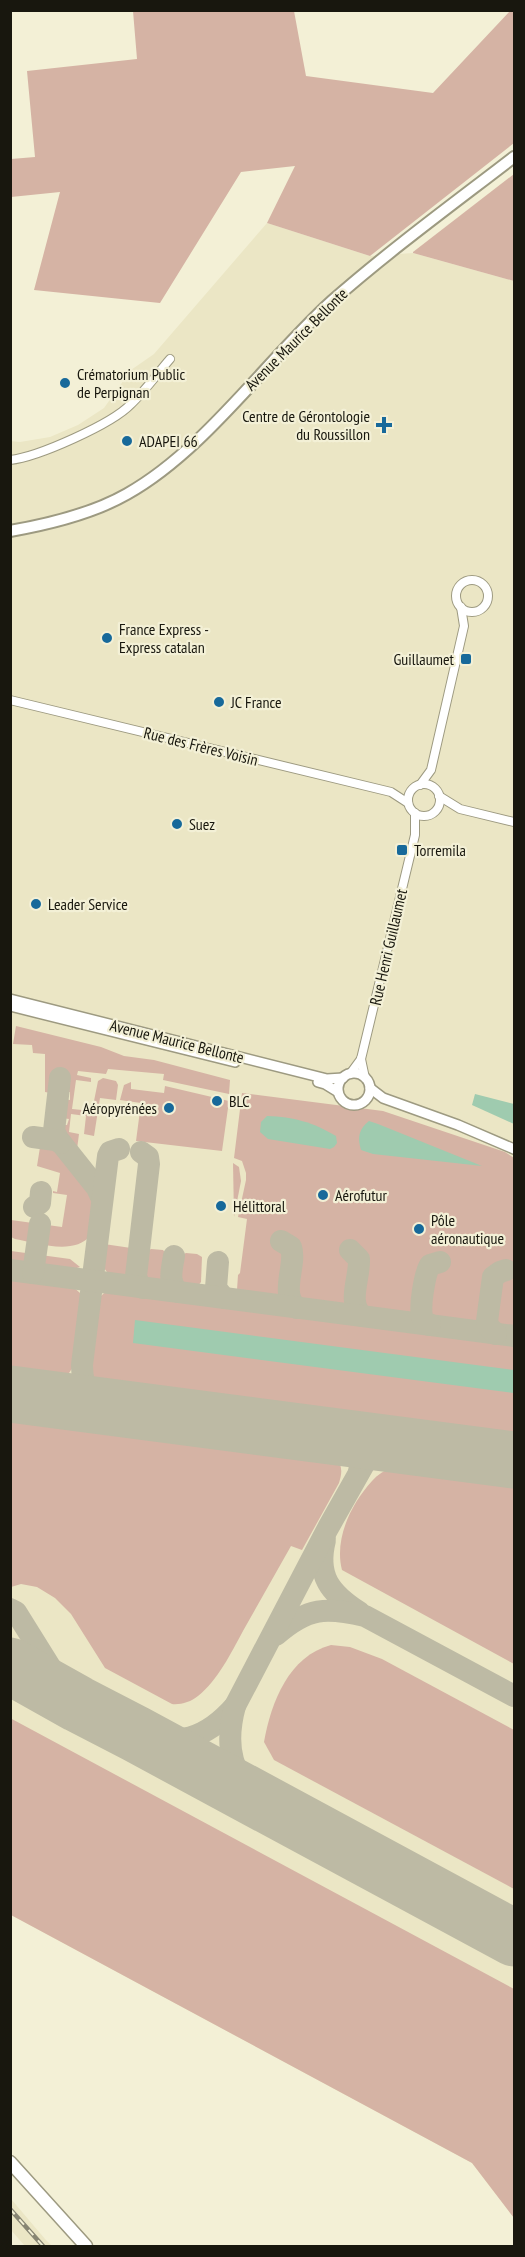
<svg xmlns="http://www.w3.org/2000/svg" width="525" height="2257" viewBox="0 0 525 2257" font-family="'PT Sans Narrow',sans-serif">
<style>
.built{fill:#ebe6c5}
.green{fill:#d5b3a4}
.water{fill:#9fcbaf}
.lines{fill:none;stroke-linecap:round;stroke-linejoin:round}
.taxiway{stroke:#bdbaa4;stroke-width:22}
.runway{stroke:#bdbaa4;stroke-width:57}
.minor-casing{stroke:#9d9a81;stroke-width:10}
.tertiary-casing{stroke:#9d9a81;stroke-width:12}
.secondary-casing{stroke:#9d9a81;stroke-width:14}
.primary-casing{stroke:#9d9a81;stroke-width:15}
.minor{stroke:#fff;stroke-width:8}
.tertiary{stroke:#fff;stroke-width:9}
.secondary{stroke:#fff;stroke-width:10}
.primary{stroke:#fff;stroke-width:12}
.rail-casing{stroke:#878573;stroke-width:4.5}
.rail{stroke:#f3f0d6;stroke-width:2;stroke-dasharray:7;stroke-linecap:butt}
.poi-dot{fill:#17699a;stroke:#f3f0d6;stroke-width:2}
.labels{text-anchor:middle;dominant-baseline:central;stroke-width:4.5;stroke-linejoin:round;paint-order:stroke}
.street-label{font-size:16px;fill:#18170e;stroke:#f3f0d6}
.poi-label{font-size:16px;fill:#18170e;stroke:#f3f0d6;text-anchor:start}
</style>
<rect width="100%" height="100%" fill="#f3f0d6"/>
<g class="built">
<polygon points="267,223 370,256 413,253 514,281 514,2218 472,2163 11,1915 10,441 20,442 50,437 78,425 104,408 131,370 154,354"/>
<polygon points="11,2199 45,2239 52,2246 25,2246 11,2230"/>
</g>
<g class="green">
<polygon points="133,11 294,11 306,76 433,93 510,11 514,11 514,143 370,256 267,223 295,166 241,172 160,303 34,290 60,192 11,197 11,159 35,157 27,71 137,59"/>
<polygon points="514,174 514,281 413,253 413,252"/>
<polygon points="16,1026 101,1047 124,1056 154,1060 230,1080 229,1094 163,1080 164,1074 108,1069 106,1074 78,1071 77,1075 91,1078 91,1082 76,1080 72,1109 92,1111 98,1081 103,1078 116,1081 118,1085 116,1100 100,1098 94,1136 84,1134 86,1116 71,1114 69,1132 79,1134 77,1149 95,1173 98,1181 60,1130 63,1125 67,1125 69,1119 62,1118 64,1099 70,1100 70,1092 63,1092 64,1078 58,1078 56,1094 45,1092 45,1054 33,1053 32,1045 13,1044"/>
<polygon points="131,1082 131,1089 164,1093 165,1086 229,1101 222,1151 136,1141 141,1103 120,1100 124,1085"/>
<polygon points="242,1093 383,1111 505,1152 514,1158 514,1330 239,1292 237,1290 238,1275 240,1273 247,1219 238,1217 246,1180 246,1173 242,1161 234,1158"/>
<path d="M 41,1141 L 51,1142 L 96,1197 L 91,1235 C 74,1256 38,1243 15,1239 L 11,1237 L 11,1220 L 62,1227 L 67,1195 L 53,1193 L 53,1191 L 57,1192 L 60,1173 L 37,1166 Z"/>
<polygon points="233,1163 239,1167 241,1181 234,1217"/>
<path d="M 104,1244 L 131,1248 L 127,1277 C 113,1281 104,1272 100,1259 Z"/>
<polygon points="151,1249 163,1250 167,1255 165,1278 158,1283 145,1281 142,1277 144,1254"/>
<polygon points="11,1251 70,1259 80,1267 67,1271 11,1263"/>
<polygon points="186,1253 197,1254 202,1257 201,1282 197,1287 181,1286 177,1279 180,1256"/>
<polygon points="11,1277 71,1285 80,1293 82,1304 75,1364 67,1376 56,1383 46,1385 11,1380"/>
<path d="M 114,1289 L 514,1343 L 514,1446 L 118,1394 C 108,1390 98,1387 93,1376 C 87,1365 92,1310 99,1299 C 102,1293 108,1291 114,1289 Z"/>
<path d="M 11,1406 L 319,1446 C 336,1456 346,1462 339,1483 L 302,1550 L 291,1546 C 275,1574 259,1603 243,1631 C 231,1653 218,1680 198,1696 C 191,1702 180,1705 172,1704 L 105,1668 L 71,1614 L 55,1598 L 37,1587 L 21,1584 L 11,1587 Z"/>
<path d="M 418,1460 L 514,1473 L 514,1664 L 342,1570 C 334,1539 351,1504 372,1481 C 383,1468 402,1463 418,1460 Z"/>
<path d="M 331,1645 L 350,1647 L 382,1659 L 514,1730 L 514,1889 L 274,1760 L 264,1742 C 271,1702 289,1656 331,1645 Z"/>
<polygon points="10,1718 514,1989 514,2218 472,2163 11,1915"/>
</g>
<g class="water">
<polygon points="475,1094 514,1104 514,1124 472,1105"/>
<path d="M 267,1116 C 294,1117 312,1122 336,1136 L 337,1143 L 334,1147 L 330,1149 L 268,1139 L 260,1132 L 261,1122 Z"/>
<path d="M 369,1121 L 378,1124 L 482,1166 L 373,1154 L 361,1150 C 357,1137 359,1129 369,1121 Z"/>
<polygon points="135,1320 514,1370 514,1393 133,1343"/>
</g>
<g class="lines">
<g class="taxiway">
<polyline points="60,1078 54,1131 58,1139 97,1188 102,1199"/>
<polyline points="33,1137 55,1140 61,1143"/>
<path d="M 119,1149 L 110,1152 L 108,1156 L 82,1365 C 83,1398 91,1400 120,1408"/>
<polyline points="141,1152 148,1157 149,1164 136,1276 138,1282 143,1288"/>
<polyline points="34,1207 40,1203 41,1192"/>
<path d="M 281,1241 L 291,1247 C 297,1265 279,1294 297,1308"/>
<path d="M 350,1250 L 359,1259 C 360,1278 347,1302 362,1316"/>
<path d="M 174,1256 C 172,1269 167,1283 179,1292"/>
<polyline points="218,1262 216,1288 224,1298"/>
<polyline points="10,1270 514,1336"/>
<polyline points="33,1273 40,1224"/>
<path d="M 430,1325 C 428,1323 424,1322 423,1319 C 418,1311 425,1273 430,1265 L 440,1262"/>
<polyline points="496,1334 489,1327 487,1321 493,1277 500,1272 506,1270"/>
<polyline points="341,1437 354,1440 363,1449 359,1472"/>
<path d="M 325,1540 C 316,1576 330,1593 359,1612"/>
<polyline points="10,1609 16,1612 69,1697 78,1704"/>
<path d="M 276,1635 C 308,1607 326,1607 365,1616 L 514,1696"/>
<polyline points="10,1687 32,1683 50,1687"/>
<path d="M 136,1734 C 179,1746 205,1740 235,1706"/>
<path d="M 264,1804 C 231,1776 224,1747 235,1706 L 328,1528 L 368,1457 C 379,1444 389,1444 405,1445"/>
</g>
<g class="runway">
<polyline points="10,1394 514,1460"/>
<polyline points="10,1666 78,1704 136,1734 514,1938"/>
</g>
<defs>
<g id="minor">
<path d="M 10,460 C 38,457 112,424 131,404 C 145,391 157,374 170,359"/>
<circle cx="472" cy="596" r="16"/>
<polyline points="10,700 391,792 408,803"/>
<circle cx="424" cy="800" r="16"/>
<polyline points="420,785 431,770 464,626 461,607"/>
<polyline points="439,796 460,809 514,822"/>
<polyline points="361,1059 365,1078"/>
<polyline points="350,1074 361,1059 415,835 415,813"/>
</g>
<g id="tertiary">
<polyline points="10,999 327,1079 343,1078"/>
<polyline points="10,1006 235,1062"/>
<circle cx="354" cy="1089" r="16"/>
<polyline points="318,1082 325,1084 338,1092"/>
<polyline points="370,1088 383,1098 458,1125 514,1149"/>
</g>
<path id="secondary" d="M 10,531 C 50,524 92,514 127,494 C 204,451 266,361 332,301 C 390,250 453,204 514,157"/>
<polyline id="primary" points="10,2162 86,2246"/>
</defs>
<use href="#minor" class="minor-casing"/>
<use href="#tertiary" class="tertiary-casing"/>
<use href="#secondary" class="secondary-casing"/>
<use href="#primary" class="primary-casing"/>
<use href="#minor" class="minor"/>
<use href="#tertiary" class="tertiary"/>
<use href="#secondary" class="secondary"/>
<use href="#primary" class="primary"/>
<defs>
<polyline id="rail" points="10,2209 43,2246"/>
</defs>
<use href="#rail" class="rail-casing"/>
<use href="#rail" class="rail"/>
</g>
<g class="poi-dot">
<circle cx="65" cy="383" r="6"/>
<path d="M381 416h6v6h6v6h-6v6h-6v-6h-6v-6h6z"/>
<circle cx="127" cy="441" r="6"/>
<circle cx="107" cy="638" r="6"/>
<rect x="460" y="653" width="12" height="12" rx="3"/>
<circle cx="219" cy="702" r="6"/>
<circle cx="177" cy="824" r="6"/>
<rect x="396" y="844" width="12" height="12" rx="3"/>
<circle cx="36" cy="904" r="6"/>
<circle cx="217" cy="1101" r="6"/>
<circle cx="169" cy="1108" r="6"/>
<circle cx="323" cy="1195" r="6"/>
<circle cx="221" cy="1206" r="6"/>
<circle cx="419" cy="1229" r="6"/>
</g>
<g class="labels">
<g class="street-label">
<text transform="translate(296 339) rotate(-45)">Avenue Maurice Bellonte</text>
<text transform="translate(201 746) rotate(14)">Rue des Frères Voisin</text>
<text transform="translate(388 947) rotate(-77)">Rue Henri Guillaumet</text>
<text transform="translate(177 1041) rotate(14)">Avenue Maurice Bellonte</text>
</g>
<g class="poi-label">
<text x="77" y="374">Crématorium Public<tspan x="77" dy="18">de Perpignan</tspan></text>
<text x="370" y="416" text-anchor="end">Centre de Gérontologie<tspan x="370" dy="18">du Roussillon</tspan></text>
<text x="139" y="441">ADAPEI 66</text>
<text x="119" y="629">France Express -<tspan x="119" dy="18">Express catalan</tspan></text>
<text x="454" y="659" text-anchor="end">Guillaumet</text>
<text x="231" y="702">JC France</text>
<text x="189" y="824">Suez</text>
<text x="414" y="850">Torremila</text>
<text x="48" y="904">Leader Service</text>
<text x="229" y="1101">BLC</text>
<text x="157" y="1108" text-anchor="end">Aéropyrénées</text>
<text x="335" y="1195">Aérofutur</text>
<text x="233" y="1206">Hélittoral</text>
<text x="431" y="1220">Pôle<tspan x="431" dy="18">aéronautique</tspan></text>
</g>
</g>
<rect width="525" height="2257" fill="none" stroke="#18170e" stroke-width="24"/>
</svg>
